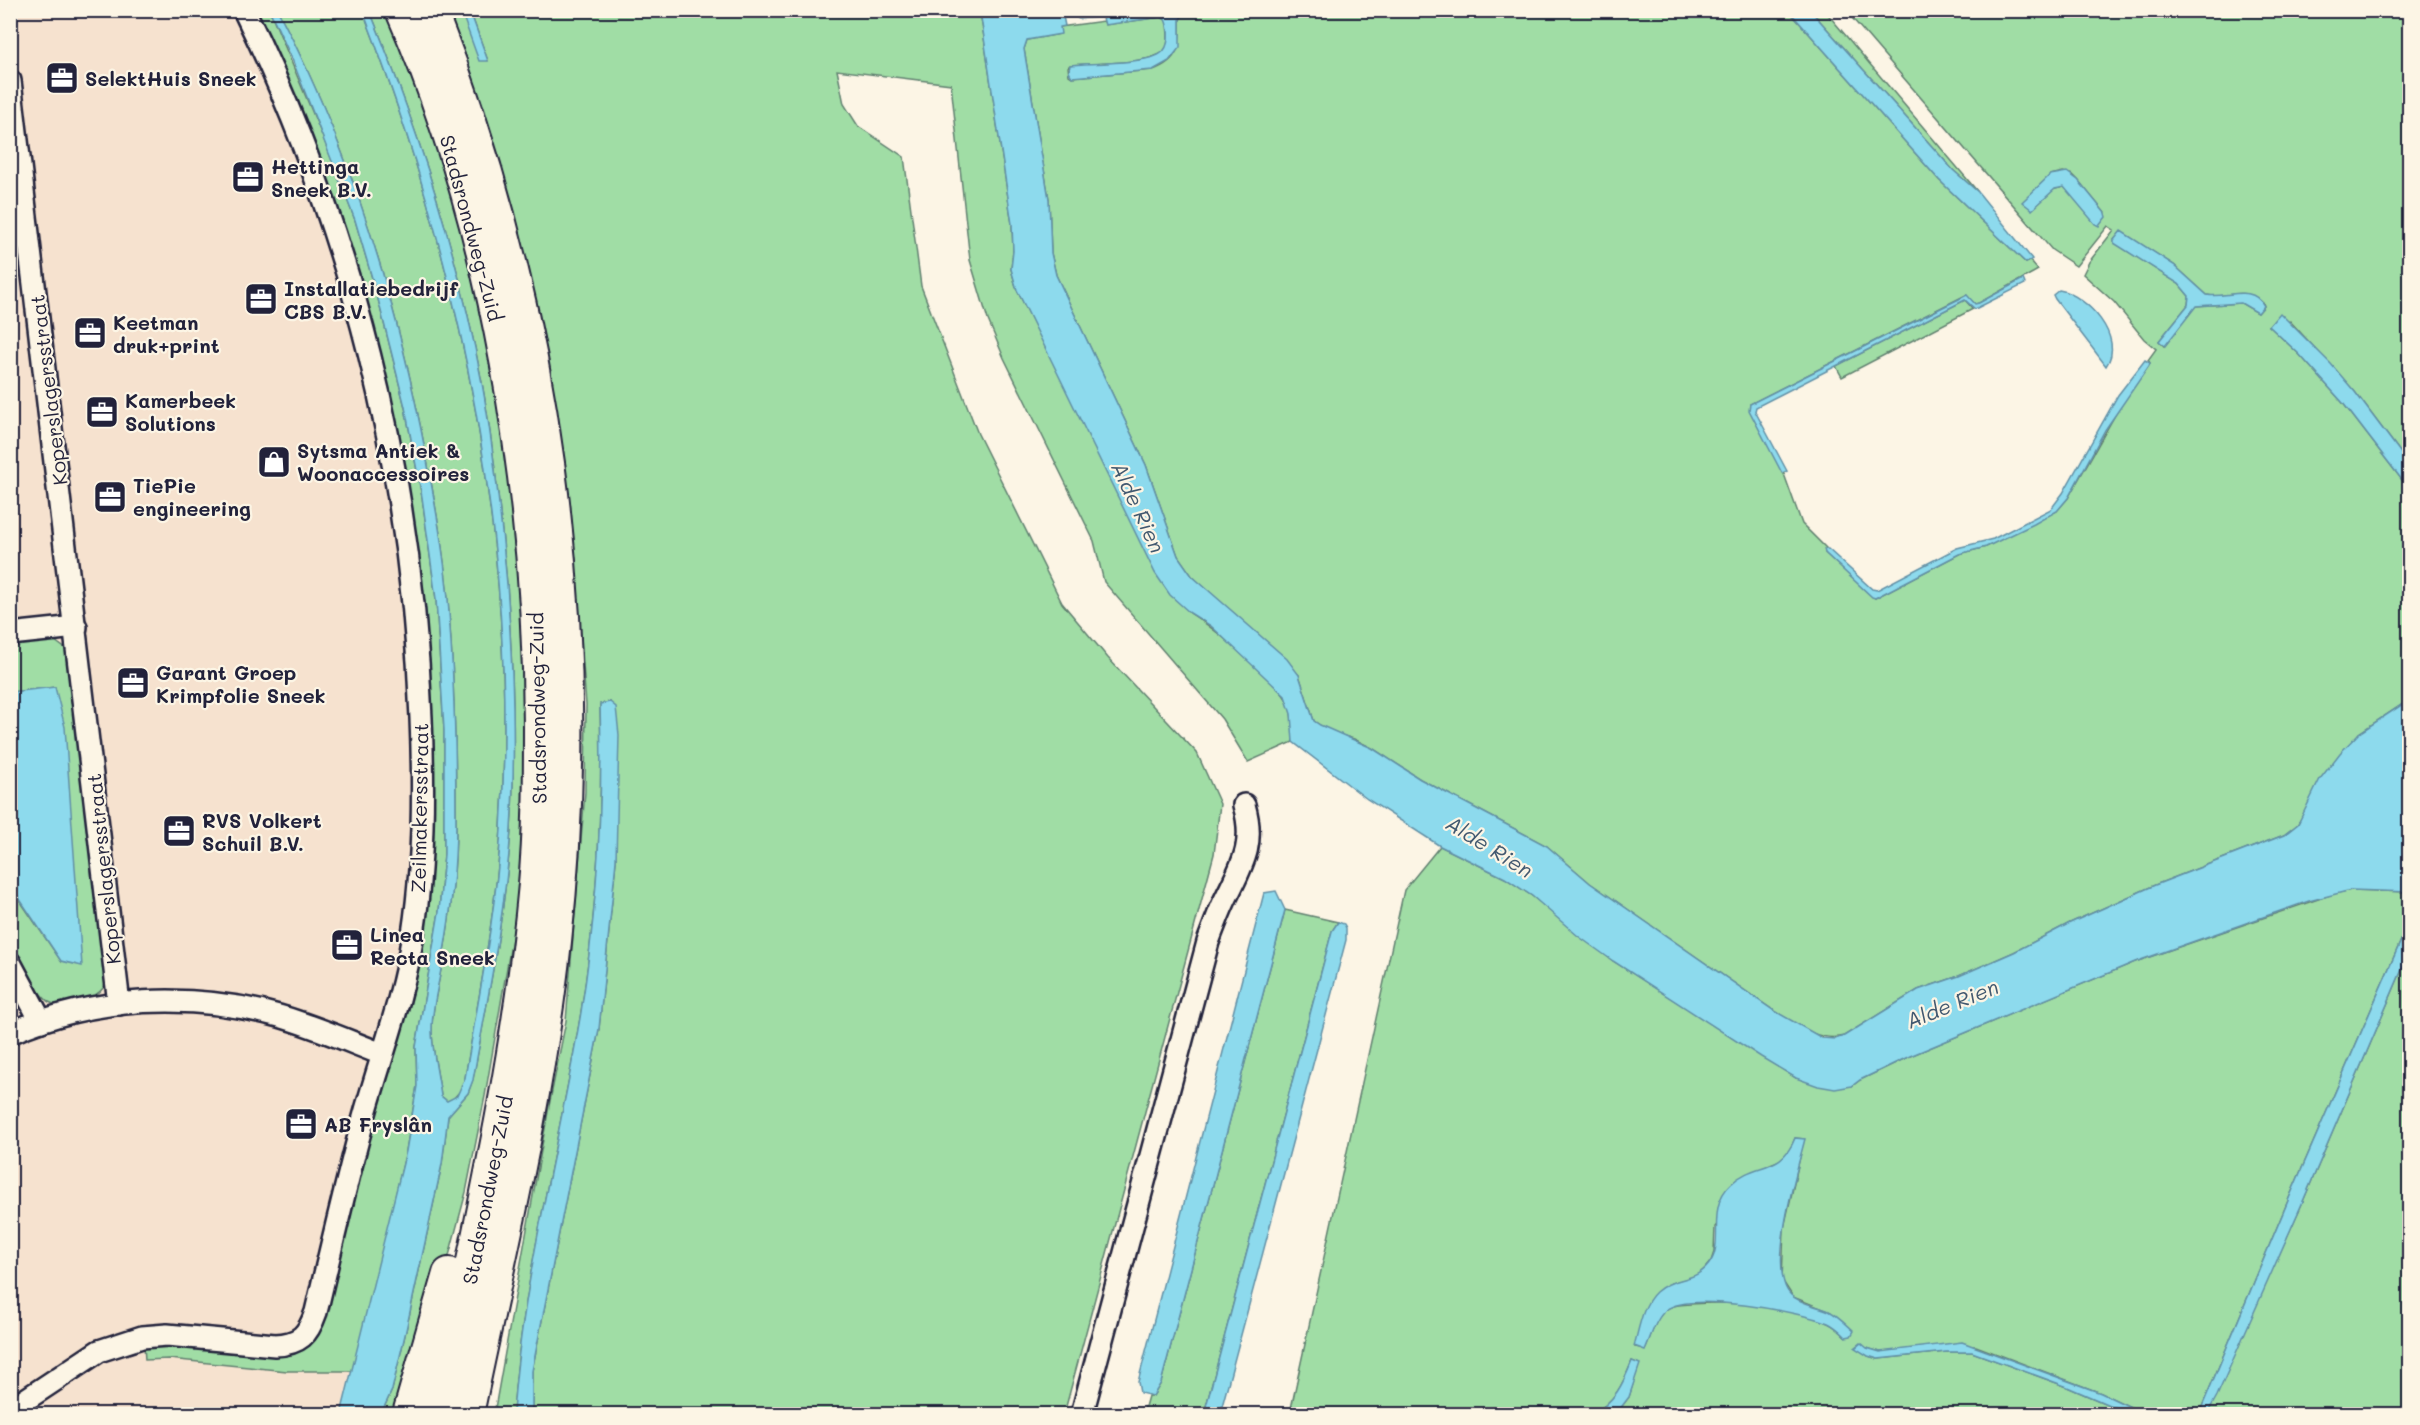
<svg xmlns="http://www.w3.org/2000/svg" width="2420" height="1425" viewBox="0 0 2420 1425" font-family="Mali,sans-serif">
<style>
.built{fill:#f6e2cf}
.green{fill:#a0dda5;stroke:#618070;stroke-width:1.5;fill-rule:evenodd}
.water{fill:#8ddaed;stroke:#6290a6;stroke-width:1.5}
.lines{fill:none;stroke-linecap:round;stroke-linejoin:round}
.stream{stroke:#6290a6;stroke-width:5}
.minor-casing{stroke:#22223b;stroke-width:26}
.highway-casing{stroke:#22223b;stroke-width:36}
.minor{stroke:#fcf5e5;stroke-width:21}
.highway{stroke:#fcf5e5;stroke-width:32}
.labels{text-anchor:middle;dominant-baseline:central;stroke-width:4.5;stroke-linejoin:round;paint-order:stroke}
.poi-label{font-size:20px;font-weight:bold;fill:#22223b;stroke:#fcf5e5;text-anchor:start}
.street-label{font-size:20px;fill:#22223b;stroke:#fcf5e5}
.water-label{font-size:21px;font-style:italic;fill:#425970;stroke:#fcf5e5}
</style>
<rect width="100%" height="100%" fill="#fcf5e5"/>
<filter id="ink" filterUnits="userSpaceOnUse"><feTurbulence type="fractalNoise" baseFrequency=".0167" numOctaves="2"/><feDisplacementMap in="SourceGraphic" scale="12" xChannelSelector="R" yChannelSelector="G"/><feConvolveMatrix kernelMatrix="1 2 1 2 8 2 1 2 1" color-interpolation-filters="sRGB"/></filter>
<g filter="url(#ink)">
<polygon class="built" points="10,11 276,11 442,600 360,1414 11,1414"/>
<g class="green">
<polygon points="252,11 270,11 326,145 355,220 377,295 405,407 422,497 436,599 444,730 444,854 439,912 416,1047 417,1086 406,1151 354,1371 287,1371 169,1359 145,1360 144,1345 307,1344 421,935 404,477"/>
<path d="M 278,11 L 363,11 C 463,271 518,549 501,829 C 496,913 479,995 465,1078 L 461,1090 L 452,1100 L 447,1101 L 441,1096 C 438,1074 432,1051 432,1029 C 432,1005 440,981 443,957 C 451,913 456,869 456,824 C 456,749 454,674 448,600 C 444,551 435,503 426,455 C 397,302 351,149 278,11 Z"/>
<path d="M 370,11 L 388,11 L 430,122 L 466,244 L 497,384 L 521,564 L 528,763 L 519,897 L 485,1096 L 466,1192 L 442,1282 L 402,1414 L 381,1414 L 392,1390 L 405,1335 L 442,1164 L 448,1116 L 468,1093 L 473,1079 C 488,997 505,914 511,830 C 516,748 513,666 507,584 C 501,517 494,449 482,383 C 458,255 419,131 370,11 Z"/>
<path d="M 443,11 L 461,11 L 488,61 L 470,11 L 980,11 L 1012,224 L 1013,251 L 1011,269 L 1017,290 L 1053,362 L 1190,613 C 1211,626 1282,683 1289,705 C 1293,716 1293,730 1293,742 L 1248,762 L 1222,719 L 1104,582 L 1094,541 L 1004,358 L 988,320 L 970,260 L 951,84 L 837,70 L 844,104 L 858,126 L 904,157 L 921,286 L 978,434 L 1062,603 L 1108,658 L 1197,753 L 1220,804 L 1214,854 L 1064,1414 L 532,1414 L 532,1371 L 599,1029 L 616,861 L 610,702 L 600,704 C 603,805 597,912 581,1012 C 559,1145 522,1281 513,1414 L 494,1414 L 549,1106 L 566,1021 L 585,792 L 586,705 L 576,570 L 553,398 Z"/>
<path d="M 1194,11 L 1789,11 L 1939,180 L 2026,263 L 2030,261 L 2038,270 L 1979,303 L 1975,304 L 1966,295 L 1750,404 L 1784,474 L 1802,524 L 1826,548 L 1825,553 L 1875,598 L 1959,554 L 1986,547 L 2057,511 L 2068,498 L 2123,401 L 2150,363 L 2148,360 L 2156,349 L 2144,339 L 2114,302 L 2083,274 L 2089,262 L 2114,230 L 2108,226 L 2076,266 L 2052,250 L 1846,11 L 2409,11 L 2409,464 L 2355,392 L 2290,321 L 2269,326 L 2299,354 L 2343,403 L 2409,489 L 2409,700 L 2359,733 L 2297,825 L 2284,835 L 2155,885 L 2070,923 L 2014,952 L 1959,976 L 1918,990 L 1844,1036 C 1818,1043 1794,1023 1773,1010 L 1590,883 L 1547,846 L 1420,779 L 1372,748 L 1354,739 L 1330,732 L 1314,721 L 1299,675 L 1192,576 L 1178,556 L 1146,465 L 1056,275 L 1051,253 L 1049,199 L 1024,49 L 1027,40 L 1060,34 L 1060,27 L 1104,21 L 1105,25 L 1161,17 L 1167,21 C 1167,30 1170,41 1166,49 C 1156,65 1089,63 1070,65 L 1068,67 L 1069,75 L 1072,77 L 1153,70 C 1181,60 1180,44 1180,19 L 1183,15 ZM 2063,172 L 2073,175 L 2078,180 L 2105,213 L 2064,187 L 2055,189 L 2050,175 ZM 2121,232 L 2174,265 L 2207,295 C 2232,300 2239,284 2263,303 L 2264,306 L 2258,313 L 2241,303 L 2195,306 L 2164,346 L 2159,341 L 2188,305 L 2189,296 L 2179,284 L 2115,243 L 2114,240 Z"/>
<polygon points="1811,11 1825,11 1978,192 1953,170"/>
<polygon points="1965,300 1973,309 1842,377 1836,366"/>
<path d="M 51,638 L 67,650 L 108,974 C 107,977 106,983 104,987 C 95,1000 63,1010 49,1002 C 42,998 13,958 11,950 C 7,939 11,900 10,886 L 61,961 L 55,687 L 11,692 L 11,643 Z"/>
<path d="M 1440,846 L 1505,878 L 1532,896 L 1613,961 L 1796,1078 L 1852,1086 L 1860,1080 L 1910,1056 L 2135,962 L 2333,894 L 2351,890 L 2409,892 L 2409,938 L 2403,936 L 2290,1196 L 2199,1414 L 2145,1414 L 2101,1393 L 1976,1346 L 1880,1352 L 1867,1348 L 1868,1356 L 1878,1359 L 1946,1352 L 1972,1352 L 2065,1386 L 2130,1414 L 1616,1414 L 1629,1397 L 1639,1364 L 1632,1361 C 1623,1384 1615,1402 1592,1414 L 1295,1414 L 1290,1413 L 1404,890 ZM 1795,1138 L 1804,1139 L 1784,1228 L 1782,1280 L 1793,1297 L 1831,1312 L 1846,1337 C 1840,1331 1835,1326 1828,1323 C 1785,1305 1735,1301 1690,1304 C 1683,1305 1673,1304 1667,1309 C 1655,1317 1651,1337 1645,1349 L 1635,1347 L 1671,1283 L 1691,1278 L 1702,1272 L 1711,1261 L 1714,1252 L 1715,1227 L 1768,1165 L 1783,1159 L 1790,1151 Z"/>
<polygon points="1285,910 1338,922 1332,931 1204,1414 1143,1414 1148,1396 1153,1396 1161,1383"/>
<polygon points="2409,953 2409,1414 2207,1414 2301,1206"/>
</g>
<g class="water">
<path d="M 270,11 L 278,11 C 351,149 397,302 426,455 C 435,503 444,551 448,599 C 454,674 456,749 456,823 C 456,869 451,913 443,957 C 440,981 432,1005 432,1029 C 432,1051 438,1074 441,1096 L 447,1101 L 457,1096 L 465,1078 C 479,995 496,913 501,829 C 518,549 463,271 363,11 L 370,11 C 419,131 458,255 482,383 C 494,449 501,517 507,584 C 513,666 516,748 511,830 C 505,914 488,997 473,1080 L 468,1093 L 448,1116 L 442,1164 L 405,1335 L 392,1390 L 381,1414 L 341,1414 L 406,1151 L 417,1086 L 416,1047 L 439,912 L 444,854 L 444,730 L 436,599 L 422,497 L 405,407 L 377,295 L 355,220 L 292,59 Z"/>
<polygon points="461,11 470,11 488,61 479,61"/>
<polygon points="980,11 1062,11 1065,26 1060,27 1061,34 1027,40 1024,49 1049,199 1051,253 1056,275 1146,465 1178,556 1192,576 1287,659 1299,675 1314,721 1320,725 1372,748 1420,779 1547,846 1590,883 1773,1010 1822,1038 1835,1039 1844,1036 1918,990 1959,976 2014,952 2070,923 2155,885 2284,835 2298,824 2320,779 2340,753 2359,733 2409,700 2409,892 2351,890 2309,901 2135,962 1910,1056 1860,1080 1852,1086 1835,1089 1818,1086 1796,1078 1761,1057 1613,961 1578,936 1532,896 1505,878 1440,846 1367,799 1293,742 1291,714 1285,696 1211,626 1190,613 1170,595 1155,573 1017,290 1011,269 1013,251 1012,224"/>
<path d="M 1101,11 L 1101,10 L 1205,11 L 1183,15 L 1180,19 L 1180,47 L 1169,61 L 1153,70 L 1072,77 L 1069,72 L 1070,65 C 1091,63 1145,64 1160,54 C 1171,47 1169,29 1165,19 L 1161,17 L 1105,25 Z"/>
<polygon points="1789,11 1811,11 1953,170 1978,192 2032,259 2026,263 1939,180"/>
<polygon points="2067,172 2078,180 2105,213 2106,217 2099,226 2095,224 2064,187 2055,189 2032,210 2022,202 2050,175"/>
<path d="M 2121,231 L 2174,265 L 2207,295 C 2226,299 2252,283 2264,306 L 2258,313 L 2241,303 L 2196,306 L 2165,346 L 2159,341 L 2188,305 L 2189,296 L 2179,284 L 2114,243 L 2114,240 Z"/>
<polygon points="2023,279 2025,284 1975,309 1965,300 1756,407 1755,411 1787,471 1782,473 1749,410 1750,404 1967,295 1975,304 1979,303"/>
<path d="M 2059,290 C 2087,295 2126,338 2106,366 L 2055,299 L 2053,295 Z"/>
<polygon points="2280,313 2331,364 2355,392 2409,464 2409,489 2343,403 2299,354 2269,326"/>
<polygon points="2145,360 2150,363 2149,366 2105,430 2068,498 2057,511 2034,524 1986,547 1959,554 1875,598 1872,597 1825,553 1824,549 1828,549 1872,589 1877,590 1957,548 1993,539 2051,509 2063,493 2118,395"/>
<polygon points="55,687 65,727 82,966 61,961 11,886 11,692"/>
<path d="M 610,702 L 616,707 L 619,735 L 616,861 L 599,1029 L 532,1371 L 532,1414 L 513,1414 C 522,1279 559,1146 581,1012 C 597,911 603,805 600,704 Z"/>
<polygon points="1276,891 1285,910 1161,1383 1153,1396 1140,1393 1138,1382 1264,893"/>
<polygon points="1338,922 1344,924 1346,928 1346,940 1220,1414 1204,1414 1332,931"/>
<polygon points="2403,936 2409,938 2409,953 2301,1206 2217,1396 2207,1414 2199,1414 2290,1196"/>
<path d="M 1795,1138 L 1805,1139 C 1797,1170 1766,1272 1791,1295 C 1800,1304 1818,1306 1829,1311 C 1839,1316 1846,1324 1854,1331 L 1851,1336 L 1846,1337 C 1841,1332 1835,1326 1828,1323 C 1802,1312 1689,1291 1666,1310 C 1655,1319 1651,1337 1645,1350 L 1634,1346 C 1639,1329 1642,1305 1656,1292 C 1673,1276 1698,1283 1711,1261 C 1724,1240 1706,1207 1731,1184 C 1755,1161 1781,1174 1795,1138 Z"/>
<polygon points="1962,1342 2101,1393 2145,1414 2130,1414 2065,1386 1972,1352 1946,1352 1878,1359 1868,1356 1855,1348 1861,1343 1867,1348 1880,1352"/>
<path d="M 1632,1361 L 1640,1364 L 1629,1397 L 1616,1414 L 1592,1414 C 1615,1402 1623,1384 1632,1361 Z"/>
</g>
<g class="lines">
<polyline class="stream" points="1079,17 1101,15"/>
<defs>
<g id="minor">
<polyline points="10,81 119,1004"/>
<polyline points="10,634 76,627"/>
<polyline points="10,963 41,1021"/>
<path d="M 10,1033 C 94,996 192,992 279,1016 C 314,1026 348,1041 382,1054"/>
<path d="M 10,1410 L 99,1351 L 142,1337 L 167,1335 L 275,1345 C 300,1344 308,1335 316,1312 C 332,1245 347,1177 366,1110 C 383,1051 404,994 413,934 C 424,863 424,790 421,718 C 412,474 352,231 244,10"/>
<path d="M 1082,1414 L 1208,942 C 1213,929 1218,915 1224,902 C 1241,866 1256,846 1244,805"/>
</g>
<g id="highway">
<path d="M 402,10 C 497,228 539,490 540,726 C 540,778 540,832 535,884 C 519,1063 477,1239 441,1414"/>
<path d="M 430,10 C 546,303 589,629 555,941 C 538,1101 499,1258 467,1414"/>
<polyline points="409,1414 449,1274"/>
</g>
</defs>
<use href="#minor" class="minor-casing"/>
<use href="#highway" class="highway-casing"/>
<use href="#minor" class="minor"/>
<use href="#highway" class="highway"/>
</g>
</g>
<defs>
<symbol id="office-square" viewBox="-11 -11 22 22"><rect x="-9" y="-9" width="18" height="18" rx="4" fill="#22223b" stroke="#fcf5e5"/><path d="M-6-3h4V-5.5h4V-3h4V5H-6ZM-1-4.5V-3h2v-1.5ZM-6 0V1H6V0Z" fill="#fff"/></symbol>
<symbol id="shop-square" viewBox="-11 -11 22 22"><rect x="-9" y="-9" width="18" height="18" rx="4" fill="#22223b" stroke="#fcf5e5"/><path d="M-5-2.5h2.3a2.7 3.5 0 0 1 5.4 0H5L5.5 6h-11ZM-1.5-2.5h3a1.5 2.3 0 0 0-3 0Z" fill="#fff"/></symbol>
</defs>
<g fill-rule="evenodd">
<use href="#office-square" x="43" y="59" width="38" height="38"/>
<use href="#office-square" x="229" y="158" width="38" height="38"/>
<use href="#office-square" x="242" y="280" width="38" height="38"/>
<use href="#office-square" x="71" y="314" width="38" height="38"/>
<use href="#office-square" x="83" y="393" width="38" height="38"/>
<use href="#shop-square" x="255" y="443" width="38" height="38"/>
<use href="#office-square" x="91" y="478" width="38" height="38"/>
<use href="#office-square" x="114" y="664" width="38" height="38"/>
<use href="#office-square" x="160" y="812" width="38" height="38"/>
<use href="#office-square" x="328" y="926" width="38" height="38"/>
<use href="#office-square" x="282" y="1105" width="38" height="38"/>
</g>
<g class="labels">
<g class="poi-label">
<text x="85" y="78">SelektHuis Sneek</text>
<text x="271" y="166">Hettinga<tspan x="271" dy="23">Sneek B.V.</tspan></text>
<text x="284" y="288">Installatiebedrijf<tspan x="284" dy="23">CBS B.V.</tspan></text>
<text x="113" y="322">Keetman<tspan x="113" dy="23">druk+print</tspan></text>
<text x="125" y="400">Kamerbeek<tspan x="125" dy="23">Solutions</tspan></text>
<text x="297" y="450">Sytsma Antiek &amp;<tspan x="297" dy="23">Woonaccessoires</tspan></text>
<text x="133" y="485">TiePie<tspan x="133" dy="23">engineering</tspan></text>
<text x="156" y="672">Garant Groep<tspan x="156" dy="23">Krimpfolie Sneek</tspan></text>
<text x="202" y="820">RVS Volkert<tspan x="202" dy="23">Schuil B.V.</tspan></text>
<text x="370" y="934">Linea<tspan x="370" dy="23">Recta Sneek</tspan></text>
<text x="324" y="1124">AB Fryslân</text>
</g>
<g class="street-label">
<text transform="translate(472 228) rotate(75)">Stadsrondweg-Zuid</text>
<text transform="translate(48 390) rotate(-97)">Koperslagersstraat</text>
<text transform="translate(537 708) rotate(-91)">Stadsrondweg-Zuid</text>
<text transform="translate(419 808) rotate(-89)">Zeilmakersstraat</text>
<text transform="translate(103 869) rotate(-96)">Koperslagersstraat</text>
<text transform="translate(487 1190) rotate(-79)">Stadsrondweg-Zuid</text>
</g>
<g class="water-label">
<text transform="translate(1139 507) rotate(65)">Alde Rien</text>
<text transform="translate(1490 846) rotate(32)">Alde Rien</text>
<text transform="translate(1952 1003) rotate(-22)">Alde Rien</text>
</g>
</g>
<rect width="2420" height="1425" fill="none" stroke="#fcf5e5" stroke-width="36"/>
<rect x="18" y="18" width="2384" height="1389" fill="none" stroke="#22223b" stroke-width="2" filter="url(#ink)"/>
</svg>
